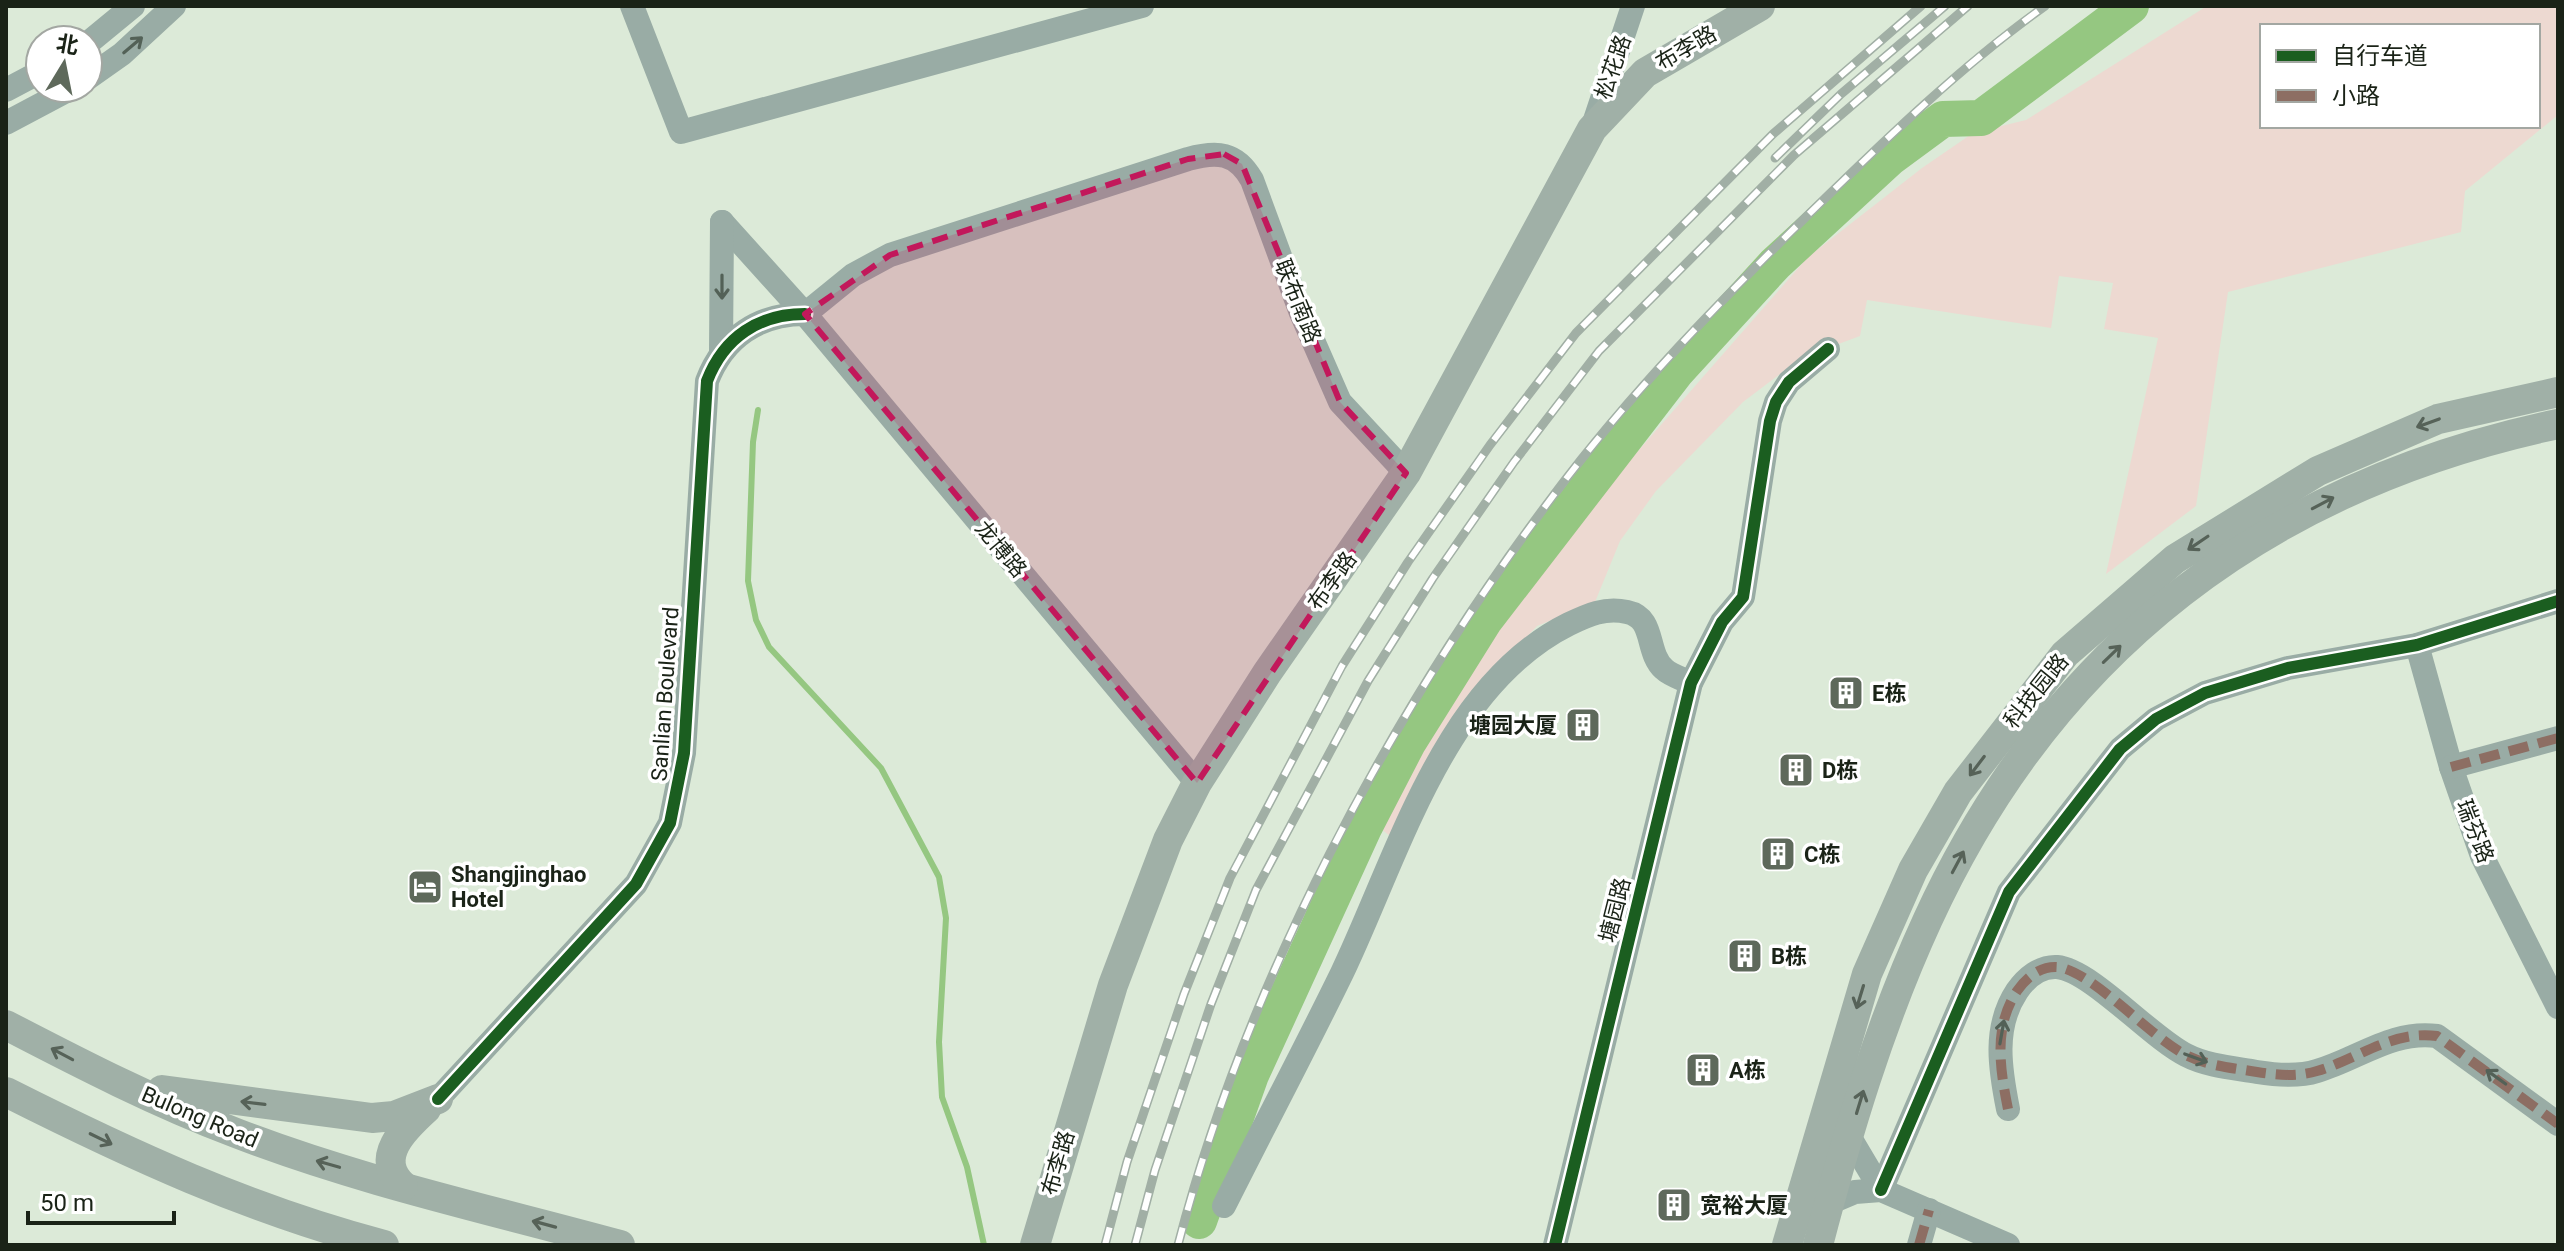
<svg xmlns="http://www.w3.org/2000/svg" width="2564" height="1251" viewBox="0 0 2564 1251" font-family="Roboto,'Noto Sans SC',sans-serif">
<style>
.green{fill:#edd9d1;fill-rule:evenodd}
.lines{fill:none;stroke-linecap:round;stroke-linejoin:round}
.stream{stroke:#95c781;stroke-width:6}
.river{stroke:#95c781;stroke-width:36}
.minor{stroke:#99aca5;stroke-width:24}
.major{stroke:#a0b0a7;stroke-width:30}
.rail-casing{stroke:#a1afa5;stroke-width:9}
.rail{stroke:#fff;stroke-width:6;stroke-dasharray:18;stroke-linecap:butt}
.quiet{stroke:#8d6e63;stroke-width:10;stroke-dasharray:20 10;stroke-linecap:butt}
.cycleway-casing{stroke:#fff;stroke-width:17}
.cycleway{stroke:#1b5e20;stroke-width:12}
.oneway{stroke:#536157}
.oneway2{stroke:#566258}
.marked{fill:#c2185b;fill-opacity:0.2;stroke:#c2185b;stroke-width:6;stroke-dasharray:16 10;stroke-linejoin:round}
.labels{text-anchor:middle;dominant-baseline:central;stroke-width:7;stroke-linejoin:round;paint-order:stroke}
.street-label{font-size:22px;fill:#1a2317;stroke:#fff}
.poi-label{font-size:22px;font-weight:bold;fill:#1a2317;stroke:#fff;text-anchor:start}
</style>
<rect width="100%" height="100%" fill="#dcead8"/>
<path class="green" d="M 2207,6 L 2558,6 L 2558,115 L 2465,191 L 2461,232 L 2228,292 L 2196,506 L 2106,574 L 2158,338 L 2104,329 L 2113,283 L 2059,276 L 2051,328 L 1867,300 L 1860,336 L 1801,358 L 1743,402 L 1656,491 L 1620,541 L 1595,602 L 1537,626 L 1481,685 L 1390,836 L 1375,824 L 1484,649 L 1589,507 L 1808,257 L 1922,168 L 1973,133 L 2026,120 ZM 2262,26 L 2538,26 L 2538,126 L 2262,126 Z"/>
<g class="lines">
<polyline class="stream" points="758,410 753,442 748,581 756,620 769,647 881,768 939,877 946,918 939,1042 942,1097 967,1167 984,1245"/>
<polyline class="river" points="1199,1221 1251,1075 1364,828 1408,743 1485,620 1677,371 1775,264 1890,158 1943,119 1981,118 2131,6"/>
<g class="minor">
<polyline points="632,6 681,132 1142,6"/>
<polyline points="88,43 133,6"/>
<polyline points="88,78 122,54 174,6"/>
<polyline points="6,90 40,72"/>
<polyline points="6,123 72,88"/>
<polyline points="1593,126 1633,6"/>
<polyline points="722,222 805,314 1197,783"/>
<path d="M 805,314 L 853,275 L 890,255 L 1188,159 C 1217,151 1236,152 1252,180 L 1301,313 L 1340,402 L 1406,473"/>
<polyline points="721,352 722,222"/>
<polyline points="2417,645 2451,767 2482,856 2558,1007"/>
<polyline points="2451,767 2558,738"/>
<path d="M 438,1099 L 636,884 L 670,823 L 684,753 L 707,381 C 724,337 759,314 805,314"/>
<path d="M 2008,1109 C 2000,1069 1993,1027 2017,991 C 2026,978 2040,966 2057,967 C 2091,970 2150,1037 2186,1055 C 2207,1066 2234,1068 2257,1072 C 2276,1075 2298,1077 2317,1071 C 2358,1059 2392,1030 2437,1036 L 2558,1124"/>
<polyline points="1849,1136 1881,1190"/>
<polyline points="1881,1190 2009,892 2120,749 2156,719 2205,693 2288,668 2417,645 2558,601"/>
<polyline points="1829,1203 1855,1192 1881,1190 2008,1245"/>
<path d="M 1224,1206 C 1263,1128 1304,1051 1342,973 C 1398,856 1444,686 1569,624 C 1588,615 1605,607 1627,612 C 1656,618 1645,652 1664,669 C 1670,675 1683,679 1691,683"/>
<polyline points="1555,1245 1691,683 1722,622 1743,597 1770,421 1776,402 1789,382 1828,349"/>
<polyline points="1919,1245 1929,1210"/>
</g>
<g class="major">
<path d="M 6,1025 C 81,1064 157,1103 236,1133 C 360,1181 492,1210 620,1245"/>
<polyline points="162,1090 372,1118 394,1116 438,1099"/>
<path d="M 6,1092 C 129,1154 250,1210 384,1245"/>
<path d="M 403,1186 C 373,1158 404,1129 426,1109"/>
<polyline points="1035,1245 1113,985 1168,840 1197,783 1267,673 1406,473 1592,129 1645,73 1760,6"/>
<polyline points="1787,1245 1867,974 1913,870 1958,792 2065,654 2175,559 2318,471 2438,419 2558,392"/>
<path d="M 1818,1245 C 1847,1134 1880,1023 1928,919 C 2053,647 2269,485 2558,424"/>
</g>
<defs>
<g id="rail">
<polyline points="1775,158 1841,94 1945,6"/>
<polyline points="1105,1245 1127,1162 1184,994 1230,878 1342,666 1408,562 1490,445 1576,333 1773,134 1921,6"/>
<polyline points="1135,1245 1155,1170 1211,1004 1256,890 1368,681 1433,578 1514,462 1599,351 1794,155 1968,6"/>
<path d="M 1178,1245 C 1246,983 1390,712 1553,496 C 1630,393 1721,300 1813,210 C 1886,139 1961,66 2045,6"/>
</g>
</defs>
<use href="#rail" class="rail-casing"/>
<use href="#rail" class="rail"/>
<g class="quiet">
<polyline points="2451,767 2558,738"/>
<path d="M 2008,1109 C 2000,1069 1993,1027 2017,991 C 2026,978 2040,966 2057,967 C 2091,970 2150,1037 2186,1055 C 2207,1066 2234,1068 2257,1072 C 2276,1075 2298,1077 2317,1071 C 2358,1059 2392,1030 2437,1036 L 2558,1124"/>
<polyline points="1919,1245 1929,1210"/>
</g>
<defs>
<g id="cycleway">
<path d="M 438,1099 L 636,884 L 670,823 L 684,753 L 707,381 C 724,337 759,314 805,314"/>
<polyline points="1881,1190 2009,892 2120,749 2156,719 2205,693 2288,668 2417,645 2558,601"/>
<polyline points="1555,1245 1691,683 1722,622 1743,597 1770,421 1776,402 1789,382 1828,349"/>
</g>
</defs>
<use href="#cycleway" class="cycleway-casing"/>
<use href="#cycleway" class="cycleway"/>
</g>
<defs><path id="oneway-shaft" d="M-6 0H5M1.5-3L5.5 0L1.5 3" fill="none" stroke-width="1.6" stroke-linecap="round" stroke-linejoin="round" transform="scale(2)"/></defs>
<g class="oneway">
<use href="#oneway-shaft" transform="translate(133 45) rotate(-40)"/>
<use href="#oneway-shaft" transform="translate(722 287) rotate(90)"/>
<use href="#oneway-shaft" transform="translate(2002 1032) rotate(-80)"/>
<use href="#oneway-shaft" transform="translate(2196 1058) rotate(20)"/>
<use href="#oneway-shaft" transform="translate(2496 1077) rotate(-144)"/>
</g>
<g class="oneway2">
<use href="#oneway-shaft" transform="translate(2428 423) rotate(160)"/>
<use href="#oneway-shaft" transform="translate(2323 503) rotate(-28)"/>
<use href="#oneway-shaft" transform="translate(2198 543) rotate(146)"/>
<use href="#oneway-shaft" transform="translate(2112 654) rotate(-44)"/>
<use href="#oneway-shaft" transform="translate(1977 766) rotate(127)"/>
<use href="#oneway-shaft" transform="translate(1958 862) rotate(-62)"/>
<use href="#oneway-shaft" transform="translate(1860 997) rotate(107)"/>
<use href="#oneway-shaft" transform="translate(62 1054) rotate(-152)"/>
<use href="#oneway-shaft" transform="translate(1860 1102) rotate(-73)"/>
<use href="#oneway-shaft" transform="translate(253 1103) rotate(-173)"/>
<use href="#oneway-shaft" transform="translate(101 1139) rotate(26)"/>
<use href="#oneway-shaft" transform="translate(328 1164) rotate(-164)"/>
<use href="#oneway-shaft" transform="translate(544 1224) rotate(-165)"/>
</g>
<path class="marked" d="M 1224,154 L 1242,164 L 1340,402 L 1406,473 L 1197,783 L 805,314 L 890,255 L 1188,159 Z"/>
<defs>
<symbol id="building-square" viewBox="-11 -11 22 22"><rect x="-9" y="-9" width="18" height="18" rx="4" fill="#5e695b" stroke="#fff"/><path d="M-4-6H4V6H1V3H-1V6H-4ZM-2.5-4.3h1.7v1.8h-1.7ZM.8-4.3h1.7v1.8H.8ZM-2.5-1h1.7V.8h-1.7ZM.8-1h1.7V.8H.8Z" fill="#fff"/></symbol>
<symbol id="hotel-square" viewBox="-11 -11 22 22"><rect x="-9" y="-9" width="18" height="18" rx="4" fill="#5e695b" stroke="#fff"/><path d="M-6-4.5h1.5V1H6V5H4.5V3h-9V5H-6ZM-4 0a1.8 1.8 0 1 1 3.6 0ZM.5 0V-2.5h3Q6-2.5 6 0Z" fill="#fff"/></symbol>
</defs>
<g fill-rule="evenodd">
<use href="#building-square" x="1826" y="673" width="40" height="40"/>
<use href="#building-square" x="1563" y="705" width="40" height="40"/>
<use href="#building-square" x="1776" y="750" width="40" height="40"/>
<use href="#building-square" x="1758" y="834" width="40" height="40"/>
<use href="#hotel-square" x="405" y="867" width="40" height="40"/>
<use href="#building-square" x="1725" y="936" width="40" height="40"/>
<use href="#building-square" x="1683" y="1050" width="40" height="40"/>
<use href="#building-square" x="1654" y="1185" width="40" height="40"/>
</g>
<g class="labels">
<g class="street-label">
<text transform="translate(1686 48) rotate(-30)">布李路</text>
<text transform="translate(1613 67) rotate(-71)">松花路</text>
<text transform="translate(1298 301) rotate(68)">联布南路</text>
<text transform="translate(1001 549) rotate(50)">龙博路</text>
<text transform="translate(1332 581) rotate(-54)">布李路</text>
<text transform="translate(2036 691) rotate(-51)">科技园路</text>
<text transform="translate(665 694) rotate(-86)">Sanlian Boulevard</text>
<text transform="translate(2475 831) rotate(69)">瑞芬路</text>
<text transform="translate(1615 910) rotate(-76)">塘园路</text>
<text transform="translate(200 1117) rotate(23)">Bulong Road</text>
<text transform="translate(1058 1163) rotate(-74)">布李路</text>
</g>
<g class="poi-label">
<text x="1872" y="693">E栋</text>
<text x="1557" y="725" text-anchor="end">塘园大厦</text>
<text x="1822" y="770">D栋</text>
<text x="1804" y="854">C栋</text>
<text x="451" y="874">Shangjinghao<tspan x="451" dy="25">Hotel</tspan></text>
<text x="1771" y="956">B栋</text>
<text x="1729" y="1070">A栋</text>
<text x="1700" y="1205">宽裕大厦</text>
</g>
</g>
<rect width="2564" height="1251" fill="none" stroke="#1a2317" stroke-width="16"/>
<rect x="2260" y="24" width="280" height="104" fill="#ffffff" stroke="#a3a7a2" stroke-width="2"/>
<rect x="2276" y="50" width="40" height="12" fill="#1b5e20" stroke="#a3a7a2" stroke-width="2"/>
<text x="2332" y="64" font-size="24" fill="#1a2317">自行车道</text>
<rect x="2276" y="90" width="40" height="12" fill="#8d6e63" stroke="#a3a7a2" stroke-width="2"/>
<text x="2332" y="104" font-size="24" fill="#1a2317">小路</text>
<g transform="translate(64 64) rotate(10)"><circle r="38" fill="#ffffff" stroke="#a3a7a2" stroke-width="2"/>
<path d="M0-6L14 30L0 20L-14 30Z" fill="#5e695b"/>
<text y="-12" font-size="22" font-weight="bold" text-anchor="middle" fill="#1a2317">北</text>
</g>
<path d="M28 1211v12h146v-12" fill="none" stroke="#1a2317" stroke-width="4"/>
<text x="40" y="1211" font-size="24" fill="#1a2317" stroke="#ffffff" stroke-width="6" paint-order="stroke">50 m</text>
</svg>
